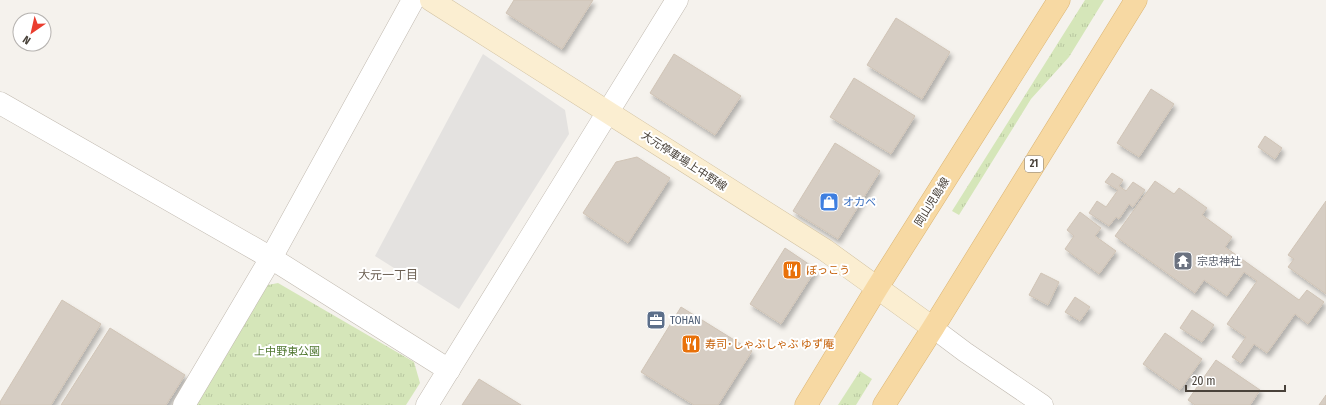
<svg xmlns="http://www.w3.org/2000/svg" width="1326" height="405" viewBox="0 0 1326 405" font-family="'Fira Sans Condensed','Noto Sans JP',sans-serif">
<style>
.grass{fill:url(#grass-tufts)}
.parking{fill:#e4e2e0}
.building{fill:#d6cdc3;stroke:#d0c4b6;filter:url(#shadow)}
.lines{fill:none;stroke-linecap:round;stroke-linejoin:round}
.service-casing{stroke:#c0b9af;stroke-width:21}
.minor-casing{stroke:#c0b9af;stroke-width:23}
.secondary-casing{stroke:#d1c1a0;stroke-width:23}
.primary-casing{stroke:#dcb573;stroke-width:23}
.service{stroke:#fff;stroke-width:20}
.minor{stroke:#fff;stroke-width:22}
.secondary{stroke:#fbeed1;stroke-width:22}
.primary{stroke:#f7d9a3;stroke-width:22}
.labels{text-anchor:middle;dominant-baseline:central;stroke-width:4;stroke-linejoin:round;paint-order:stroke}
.shield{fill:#fff;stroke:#807b75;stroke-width:1}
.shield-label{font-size:10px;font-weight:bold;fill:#49423a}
.street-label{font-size:11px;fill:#49423a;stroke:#fff}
.shop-label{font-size:11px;fill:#366cbe;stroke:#fff;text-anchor:start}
.worship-label{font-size:11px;fill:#5b616d;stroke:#fff;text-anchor:start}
.food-label{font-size:11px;fill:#c56008;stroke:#fff;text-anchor:start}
.service-label{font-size:11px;fill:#4e5e75;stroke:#fff;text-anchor:start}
.park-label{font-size:11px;fill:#517831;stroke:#fff}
.neighbourhood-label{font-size:12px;fill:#6b5f52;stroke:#fff}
</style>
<defs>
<pattern id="grass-tufts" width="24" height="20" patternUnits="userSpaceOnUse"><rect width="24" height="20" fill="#d5e6b9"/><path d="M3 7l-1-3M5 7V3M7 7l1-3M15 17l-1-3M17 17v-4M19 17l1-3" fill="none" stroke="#b8c6a0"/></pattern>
<filter id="shadow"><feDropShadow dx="2.5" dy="4.5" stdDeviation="2" flood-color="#0004"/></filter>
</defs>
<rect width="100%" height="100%" fill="#f5f2ed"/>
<g class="grass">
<polygon points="1085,0 1104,0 1069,57 1031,99 959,215 952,211"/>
<polygon points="278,283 414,362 420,383 406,405 192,405 263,286"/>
<polygon points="860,371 872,379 856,405 838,405"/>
</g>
<polygon class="parking" points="483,54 565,110 569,134 459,309 375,256"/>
<g class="building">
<polygon points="514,0 593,0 562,49 506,13"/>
<polygon points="896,18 950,52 922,99 867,65"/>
<polygon points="674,54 741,96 715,135 650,93"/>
<polygon points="854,78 915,116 891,154 830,117"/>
<polygon points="1151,89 1174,104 1139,157 1117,143"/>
<polygon points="1265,136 1282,148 1275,159 1258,147"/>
<polygon points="835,143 880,171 838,239 793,211"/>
<polygon points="637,157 670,178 628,243 583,213 616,162"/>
<polygon points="1112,173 1123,180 1119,186 1126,191 1133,182 1145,190 1133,207 1129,204 1119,219 1116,217 1109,226 1089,213 1097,201 1106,207 1118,190 1105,182"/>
<polygon points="1155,181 1174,194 1179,188 1207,208 1202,215 1232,237 1225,247 1299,300 1307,290 1324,302 1308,324 1295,314 1267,353 1254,344 1241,363 1232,357 1246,337 1227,324 1257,281 1244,272 1227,296 1204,280 1195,293 1115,236"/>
<polygon points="1326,201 1326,294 1288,267 1294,259 1288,255"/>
<polygon points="1080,212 1101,228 1095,236 1116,251 1099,274 1065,249 1074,236 1067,230"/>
<polygon points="785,248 816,269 781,324 750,304"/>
<polygon points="1041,273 1059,282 1048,305 1029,295"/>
<polygon points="1075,297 1090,307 1080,321 1065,312"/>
<polygon points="62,300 101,324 51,405 0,405 0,402"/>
<polygon points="681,307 752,351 718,405 694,405 641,372"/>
<polygon points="1192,310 1214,325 1202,342 1180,328"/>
<polygon points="110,328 185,375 166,405 61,405"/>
<polygon points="1165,333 1202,359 1180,390 1143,364"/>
<polygon points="1216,360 1260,390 1250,405 1195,405 1188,400"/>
<polygon points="479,379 521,405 462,405"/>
<polygon points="1326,395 1326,405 1319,405"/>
</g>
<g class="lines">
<defs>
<polyline id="service" points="933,328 965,352 1043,405"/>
<g id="minor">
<polyline points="0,103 271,258 449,370"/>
<polyline points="184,405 271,258 413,0"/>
<polyline points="427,405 677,0"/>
</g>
<polyline id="secondary" points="431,0 825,250 933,328"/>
<g id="primary">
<polyline points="806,405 877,288 1059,0"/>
<polyline points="884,405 933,328 1136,0"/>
</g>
</defs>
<use href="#service" class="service-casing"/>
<use href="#minor" class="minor-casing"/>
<use href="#secondary" class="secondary-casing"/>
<use href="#primary" class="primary-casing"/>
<use href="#service" class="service"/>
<use href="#minor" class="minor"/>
<use href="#secondary" class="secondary"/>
<use href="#primary" class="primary"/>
</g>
<defs>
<symbol id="shop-square" viewBox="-11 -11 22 22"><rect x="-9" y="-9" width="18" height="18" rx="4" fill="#3f7fe0" stroke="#fff"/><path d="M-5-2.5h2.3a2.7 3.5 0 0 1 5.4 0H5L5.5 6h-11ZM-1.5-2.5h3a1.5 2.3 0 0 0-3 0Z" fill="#fff"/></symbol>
<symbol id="temple-square" viewBox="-11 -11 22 22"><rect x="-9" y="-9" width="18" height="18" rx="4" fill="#6b7280" stroke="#fff"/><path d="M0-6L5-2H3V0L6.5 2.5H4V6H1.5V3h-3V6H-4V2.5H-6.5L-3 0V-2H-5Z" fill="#fff"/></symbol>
<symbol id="restaurant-square" viewBox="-11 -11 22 22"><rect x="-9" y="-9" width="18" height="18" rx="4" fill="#e8710a" stroke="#fff"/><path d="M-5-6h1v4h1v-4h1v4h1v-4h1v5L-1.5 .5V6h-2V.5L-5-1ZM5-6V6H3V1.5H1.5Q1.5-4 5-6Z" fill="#fff"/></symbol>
<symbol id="office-square" viewBox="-11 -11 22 22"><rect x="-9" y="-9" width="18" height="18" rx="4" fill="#5c6f8a" stroke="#fff"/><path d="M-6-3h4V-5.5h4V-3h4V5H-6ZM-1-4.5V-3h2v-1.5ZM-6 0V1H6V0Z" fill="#fff"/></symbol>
</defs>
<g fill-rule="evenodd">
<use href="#shop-square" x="818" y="191" width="22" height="22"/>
<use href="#temple-square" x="1172" y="250" width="22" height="22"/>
<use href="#restaurant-square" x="781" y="259" width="22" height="22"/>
<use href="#office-square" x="645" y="309" width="22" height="22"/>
<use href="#restaurant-square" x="680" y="333" width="22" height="22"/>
</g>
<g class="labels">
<rect class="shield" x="1025" y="156" width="18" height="16" rx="3"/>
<g class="shield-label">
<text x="1034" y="164">21</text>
</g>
<g class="street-label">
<text transform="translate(684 161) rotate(33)">大元停車場上中野線</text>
<text transform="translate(932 202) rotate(-58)">岡山児島線</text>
</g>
<g class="shop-label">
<text x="843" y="202">オカベ</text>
</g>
<g class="worship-label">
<text x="1197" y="261">宗忠神社</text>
</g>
<g class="food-label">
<text x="806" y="270">ぼっこう</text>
<text x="705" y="344">寿司･しゃぶしゃぶ ゆず庵</text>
</g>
<g class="service-label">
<text x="670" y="320">TOHAN</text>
</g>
<g class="park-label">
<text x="287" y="351">上中野東公園</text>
</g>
<g class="neighbourhood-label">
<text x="388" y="275">大元一丁目</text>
</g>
</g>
<g transform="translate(32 32) rotate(214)"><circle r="19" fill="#ffffff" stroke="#b6b3b0"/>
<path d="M0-3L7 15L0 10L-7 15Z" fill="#ea3d2e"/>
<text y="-6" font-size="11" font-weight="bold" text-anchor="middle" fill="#49423a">N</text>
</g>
<path d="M1186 385v6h99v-6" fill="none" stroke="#49423a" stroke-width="2"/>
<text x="1192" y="385" font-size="12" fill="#49423a" stroke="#ffffff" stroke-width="3" paint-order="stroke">20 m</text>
</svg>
